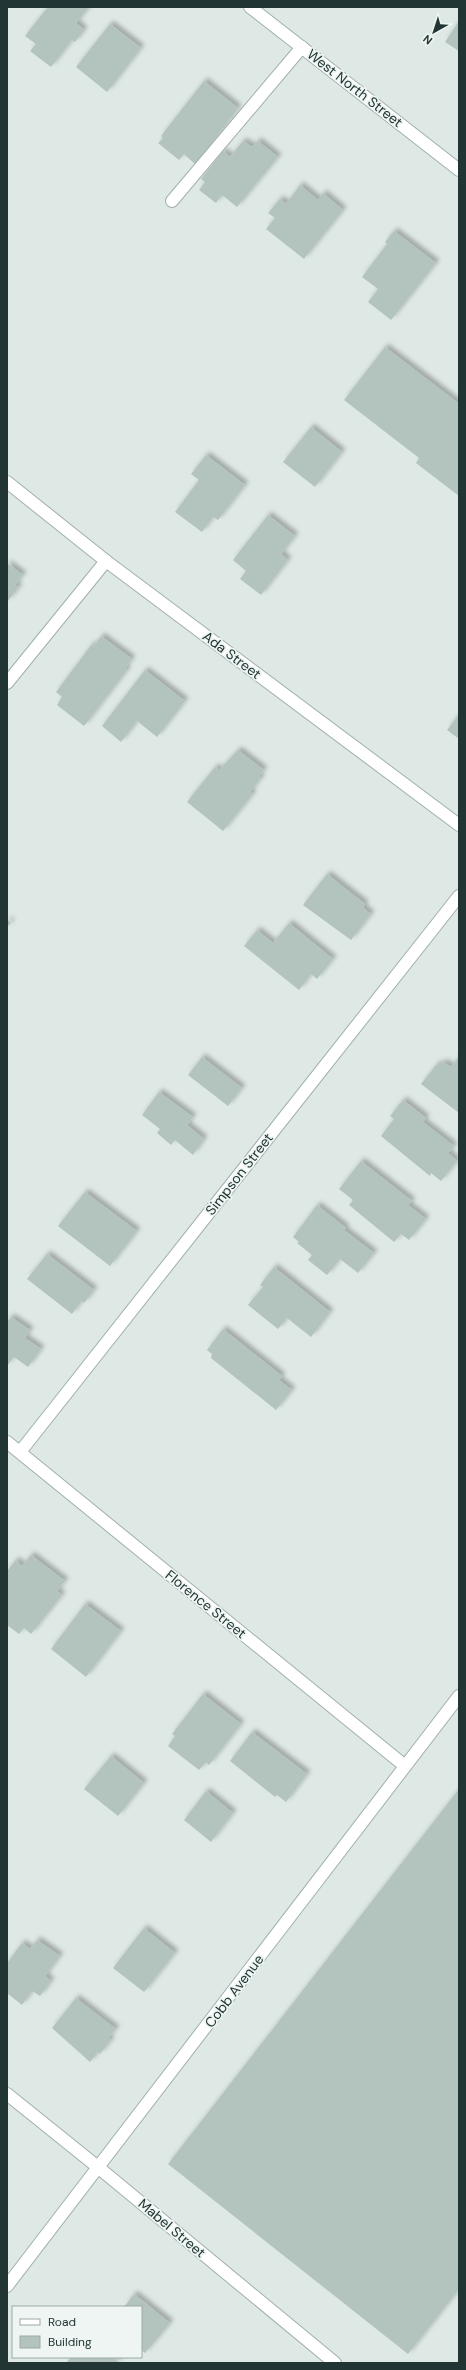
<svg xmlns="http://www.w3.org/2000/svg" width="466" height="2370" viewBox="0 0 466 2370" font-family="'DM Sans',sans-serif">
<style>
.building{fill:#b3c3be;filter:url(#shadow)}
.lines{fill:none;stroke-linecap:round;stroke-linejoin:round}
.minor-casing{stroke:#a2afac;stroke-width:14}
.minor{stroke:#fff;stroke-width:12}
.labels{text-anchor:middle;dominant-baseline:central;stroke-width:3.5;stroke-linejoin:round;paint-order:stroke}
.street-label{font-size:14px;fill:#213634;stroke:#eef5f3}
</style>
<defs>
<filter id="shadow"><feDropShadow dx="3.5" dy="-3.5" stdDeviation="2" flood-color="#0004"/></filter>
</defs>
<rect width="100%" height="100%" fill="#dee8e5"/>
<g class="building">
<polygon points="48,7 89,7 76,23 84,30 75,42 72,40 51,67 30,51 36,44 25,36"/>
<polygon points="459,21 459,51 445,42"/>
<polygon points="110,24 141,48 107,92 76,67"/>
<polygon points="204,81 238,108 196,165 184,154 179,160 158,143 163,138 161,136"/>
<polygon points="243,141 252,147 258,141 278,157 237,207 222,195 216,203 199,190 205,182 201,179 223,151 230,157"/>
<polygon points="300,185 318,200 323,193 343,210 304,259 266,229 275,218 268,213 280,199 286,204"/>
<polygon points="394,231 436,263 391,320 368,302 378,289 362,277 387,244 385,242"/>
<polygon points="385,347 458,403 459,402 459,496 416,463 419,458 344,400"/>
<polygon points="311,427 342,452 315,487 283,462"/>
<polygon points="206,455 245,485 218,520 213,517 202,532 175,512 199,480 191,474"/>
<polygon points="268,515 295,536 281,554 288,560 261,595 240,579 246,571 233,560"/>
<polygon points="7,563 23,575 15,585 19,587 7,602"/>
<polygon points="101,636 132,659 125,668 127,670 84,726 57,705 62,697 56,692 92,644 94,646"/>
<polygon points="145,670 185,701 157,737 137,721 121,742 102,726"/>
<polygon points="459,714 459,739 447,730"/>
<polygon points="238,750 264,770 259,776 261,778 250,792 253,794 223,831 187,802 215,767 219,770"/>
<polygon points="327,874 365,904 363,908 371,914 351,940 303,905"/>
<polygon points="7,919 11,923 7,927"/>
<polygon points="289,923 333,959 317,979 311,974 299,990 244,946 257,930 273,943"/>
<polygon points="202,1057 242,1088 228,1106 188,1075"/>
<polygon points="459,1057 459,1113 421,1084 437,1064 440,1066 443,1062 451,1067"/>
<polygon points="159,1092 193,1117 187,1125 204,1139 193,1155 175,1140 171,1145 157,1133 160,1129 142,1115"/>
<polygon points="403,1100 426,1118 423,1122 454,1146 448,1153 457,1161 441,1181 431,1173 430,1176 381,1136 394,1119 390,1116"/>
<polygon points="361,1161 412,1201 408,1205 426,1219 409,1240 401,1234 394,1242 349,1205 353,1200 339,1189"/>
<polygon points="85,1192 137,1231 110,1266 58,1226"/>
<polygon points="317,1205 346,1228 344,1230 374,1253 358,1273 340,1259 327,1275 308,1260 312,1255 297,1243 299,1242 293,1237"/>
<polygon points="47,1254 94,1290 84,1303 81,1301 72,1314 27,1279"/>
<polygon points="274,1267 330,1312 311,1337 287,1318 278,1329 248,1305 263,1287 260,1285"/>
<polygon points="11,1317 30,1330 25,1338 41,1349 28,1367 14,1357 7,1366 7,1319 9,1320"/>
<polygon points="223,1329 282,1376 279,1380 292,1390 276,1410 211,1358 212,1354 207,1350"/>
<polygon points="31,1555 65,1581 57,1591 62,1595 31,1634 24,1628 19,1634 7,1625 7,1571 16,1560 22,1566"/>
<polygon points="85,1604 121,1631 86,1677 51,1649"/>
<polygon points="203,1694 241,1724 209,1765 206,1762 199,1770 168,1746 175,1736 172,1734"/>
<polygon points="252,1732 307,1774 286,1802 277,1795 275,1797 230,1761"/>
<polygon points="111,1756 144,1783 118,1816 84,1789"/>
<polygon points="459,1789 459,2289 408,2354 168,2164"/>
<polygon points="206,1791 233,1813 211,1842 184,1820"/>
<polygon points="144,1928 175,1953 144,1992 113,1968"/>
<polygon points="37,1940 60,1956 45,1976 51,1981 40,1996 32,1991 22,2005 7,1993 7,1963 22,1943 30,1949"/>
<polygon points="76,1998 116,2029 108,2038 111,2040 100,2054 98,2052 90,2062 52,2028"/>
<polygon points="134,2294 170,2323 145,2353 141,2350 141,2307 124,2307"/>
<polygon points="71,2357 112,2357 120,2363 66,2363"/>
</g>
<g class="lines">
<defs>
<g id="minor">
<polyline points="250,7 459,170"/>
<polyline points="172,201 302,47"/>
<polyline points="7,482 106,561 459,825"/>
<polyline points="7,683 106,561"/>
<polyline points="7,1442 405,1766"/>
<polyline points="20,1452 459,896"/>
<polyline points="7,2094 99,2168 335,2363"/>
<polyline points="7,2286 459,1696"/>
</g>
</defs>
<use href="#minor" class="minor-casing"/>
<use href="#minor" class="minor"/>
</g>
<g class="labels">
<g class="street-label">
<text transform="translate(355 88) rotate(38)">West North Street</text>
<text transform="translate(232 655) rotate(37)">Ada Street</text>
<text transform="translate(239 1174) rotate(-52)">Simpson Street</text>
<text transform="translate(206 1604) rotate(39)">Florence Street</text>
<text transform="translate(234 1991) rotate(-53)">Cobb Avenue</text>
<text transform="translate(172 2228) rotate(40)">Mabel Street</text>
</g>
</g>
<rect width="466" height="2370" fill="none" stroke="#213634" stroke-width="16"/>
<rect x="12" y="2306" width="130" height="52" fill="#eef5f3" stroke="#9ca9a7"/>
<rect x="20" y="2319" width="20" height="6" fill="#ffffff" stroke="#9ca9a7"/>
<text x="48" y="2326" font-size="12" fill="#213634">Road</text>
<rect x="20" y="2336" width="20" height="12" fill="#b3c3be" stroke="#9ca9a7"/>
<text x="48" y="2346" font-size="12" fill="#213634">Building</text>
<g transform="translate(434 32) rotate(219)" stroke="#eef5f3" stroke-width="3" paint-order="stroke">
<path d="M0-3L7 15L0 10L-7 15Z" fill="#213634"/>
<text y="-6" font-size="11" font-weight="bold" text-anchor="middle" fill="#213634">N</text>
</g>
</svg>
